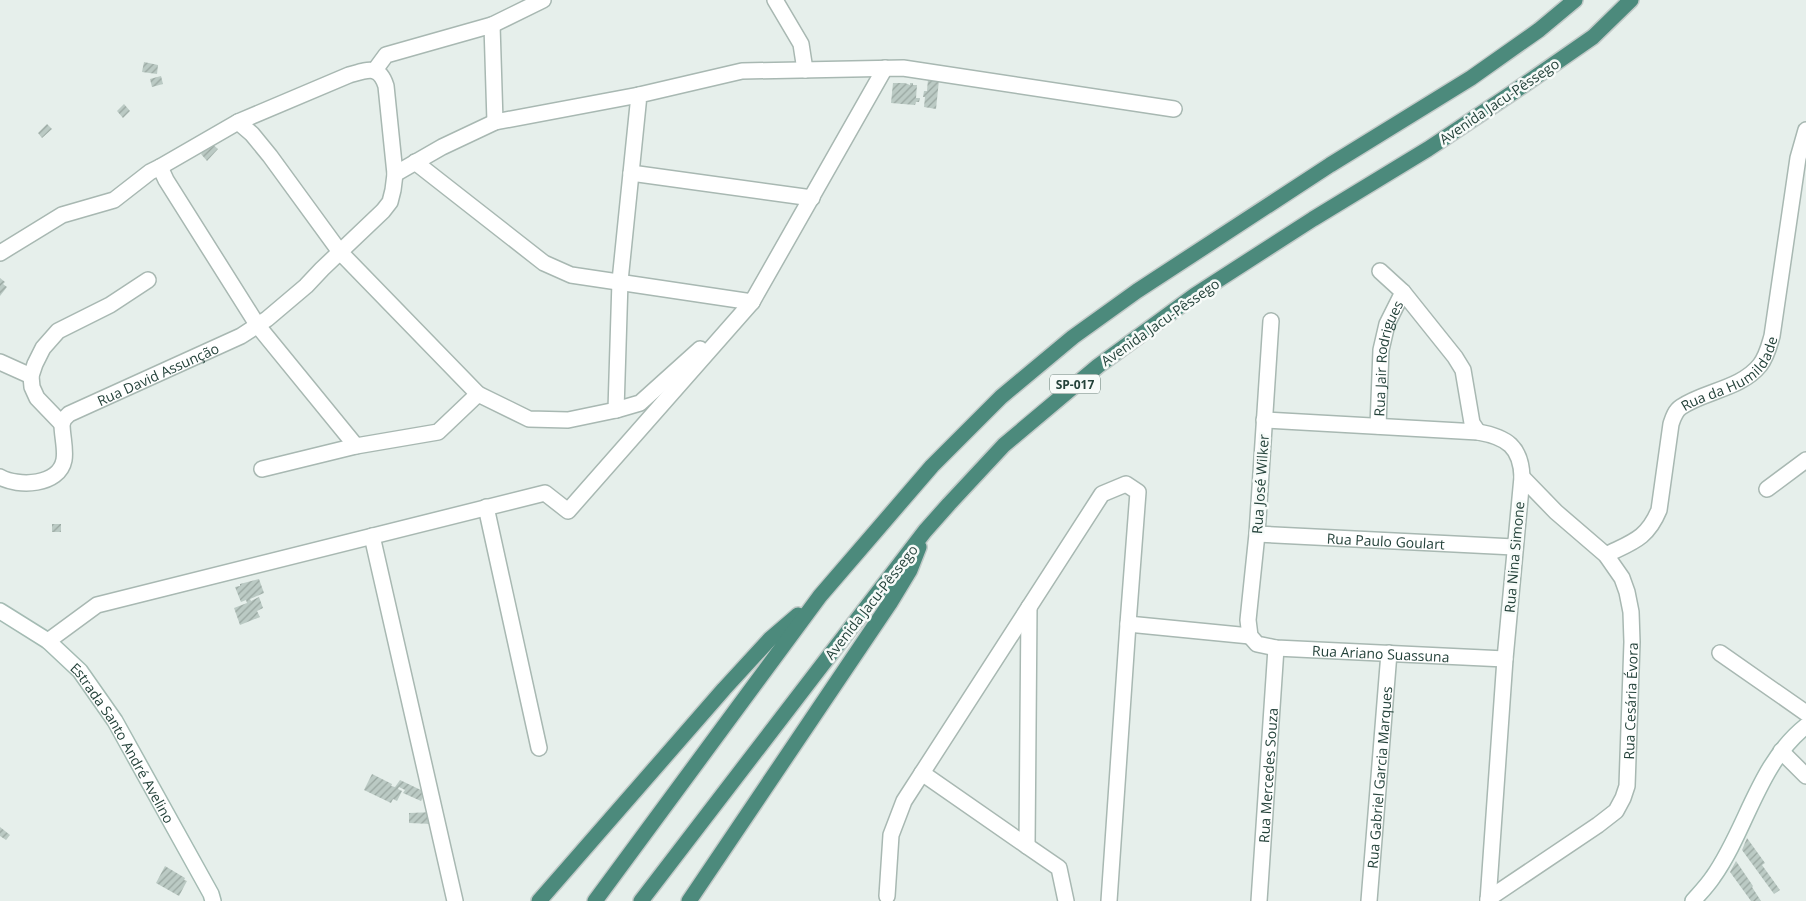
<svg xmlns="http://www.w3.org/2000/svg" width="1806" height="901" viewBox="0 0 1806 901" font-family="'Open Sans',sans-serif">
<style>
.building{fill:url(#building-hatch)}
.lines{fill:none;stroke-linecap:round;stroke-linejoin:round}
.minor-casing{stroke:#a8b8b2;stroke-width:18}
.secondary-casing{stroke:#a4bbb3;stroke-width:18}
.trunk-casing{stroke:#c2cac8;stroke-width:18}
.minor{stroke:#fff;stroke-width:15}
.secondary{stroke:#fff;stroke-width:15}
.trunk{stroke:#4c8a7c;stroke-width:15}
.labels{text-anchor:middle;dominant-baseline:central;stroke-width:5;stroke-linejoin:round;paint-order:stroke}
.shield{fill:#f7fbf9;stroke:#637a73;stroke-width:1}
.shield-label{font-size:12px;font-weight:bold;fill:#24423a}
.street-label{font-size:14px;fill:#24423a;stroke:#f7fbf9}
</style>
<defs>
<pattern id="building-hatch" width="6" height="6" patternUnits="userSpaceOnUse" patternTransform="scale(1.25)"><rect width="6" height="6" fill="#bbcac4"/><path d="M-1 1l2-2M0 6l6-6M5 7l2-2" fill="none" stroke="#98a6a0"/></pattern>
</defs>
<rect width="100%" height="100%" fill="#e6efeb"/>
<g class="building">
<polygon points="144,62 158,65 157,74 142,72"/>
<polygon points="161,76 163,84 152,87 150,79"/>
<polygon points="928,79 939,80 936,109 924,107 925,97 923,97 924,91 927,91"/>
<polygon points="893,83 905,83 910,85 910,83 913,83 913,85 917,85 916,98 920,98 919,102 916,102 915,105 891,103"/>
<polygon points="124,104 130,111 123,118 117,111"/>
<polygon points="47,124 52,129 42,138 38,133"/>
<polygon points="211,143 218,149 207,161 201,154"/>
<polygon points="0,278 5,282 3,284 7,287 0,296"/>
<rect x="52" y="524" width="9" height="8"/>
<polygon points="259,579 264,593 250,599 251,601 259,597 263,608 257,611 260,617 240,625 234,608 247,603 246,600 241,602 235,587 240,586 240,584"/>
<polygon points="372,774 392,784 391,786 395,787 400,780 425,792 421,801 403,793 405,790 399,787 398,789 402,791 397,801 393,799 391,803 364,790"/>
<polygon points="435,812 432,824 409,823 409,813"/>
<polygon points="0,827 10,835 6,840 0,836"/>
<polygon points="1747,838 1765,863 1762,865 1780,890 1774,894 1742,850"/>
<polygon points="1736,861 1753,886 1752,887 1761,901 1751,901 1730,872"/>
<polygon points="165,866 185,878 184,880 187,881 179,896 156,883"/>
</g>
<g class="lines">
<defs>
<g id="minor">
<polyline points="775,0 801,44 805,70"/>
<polyline points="492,25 543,0"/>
<polyline points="375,70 386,55 492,25 495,122"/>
<polyline points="415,162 544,263 571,275 752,302"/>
<polyline points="160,167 238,122"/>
<polyline points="631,173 812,198"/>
<polyline points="395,174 442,147 495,122 639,95"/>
<polyline points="0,253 62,215 114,200 150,172 160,167 166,180 258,326 356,446"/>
<polyline points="1380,271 1403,292 1455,357 1463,370 1472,423 1478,432"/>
<polyline points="745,308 752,302 885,68"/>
<path id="s1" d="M 1271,321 L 1257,534 L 1248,620 L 1250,636 L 1257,644 L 1276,648 L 1505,659"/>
<polyline points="0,362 31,376"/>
<polyline points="616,410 640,403 700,349"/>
<path d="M 1264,420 L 1478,432 C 1507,437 1521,447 1522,477 L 1505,659 L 1488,901"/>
<polyline points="62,424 37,398 32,387 31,376 35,364 43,348 58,331 110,305 148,280"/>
<path id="s2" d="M 1378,426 L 1381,350 L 1387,324 L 1403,292"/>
<polyline points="262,469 356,446 438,432 478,394 529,419 568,420 616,410 620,281 639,95 742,71 903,68 1174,109"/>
<path id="s3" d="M 0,477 C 18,487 59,486 64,460 C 66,449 62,436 62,424 L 64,419 L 69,414 L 241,336 L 267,319 L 306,286 L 322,269 L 383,211 L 390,202 L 393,190 L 395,174 L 386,86 C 379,64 367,70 349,75 L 238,122 L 252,134 L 270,156 L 340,252 L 478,394"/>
<polyline points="1767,489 1806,460"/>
<polyline points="486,507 539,748"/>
<path id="s4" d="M 1257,534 L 1514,547"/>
<polyline points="372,536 455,901"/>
<path id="s5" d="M 1606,555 C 1632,542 1647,539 1659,510 L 1671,424 C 1673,418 1675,411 1681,407 C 1704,391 1741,389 1760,365 C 1767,356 1769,346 1772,336 L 1798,158 L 1806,130"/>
<polyline points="48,641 97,605 545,493 568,511 752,302"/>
<polyline points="1720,653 1806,713"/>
<polyline points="1781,751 1806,776"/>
<polyline points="922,773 1027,846 1029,607"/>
<polyline points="1027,846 1059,868 1066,901"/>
<polyline points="887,896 891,835 904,801 1102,494 1126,484 1138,492 1128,624 1250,636"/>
<path id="s6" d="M 1488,899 L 1598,825 L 1616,811 L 1623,798 L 1627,786 L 1632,642 L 1631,612 L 1627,592 L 1622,578 L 1606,555 L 1556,512 L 1522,477"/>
<polyline points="1109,901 1128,624"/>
<path id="s7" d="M 1259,901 L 1276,648"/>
<path id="s8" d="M 1369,901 L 1389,653"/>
</g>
<g id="secondary">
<path id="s9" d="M 0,611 L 48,641 L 80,671 L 115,721 L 211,894 L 213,901"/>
<path d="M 1693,901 C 1700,893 1707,886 1713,877 C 1747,829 1758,764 1806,726"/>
</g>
<g id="trunk">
<polyline points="539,901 724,689 770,639 798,615"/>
<polyline points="595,901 820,596 932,466 1001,397 1073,337 1137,291 1330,165 1471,78 1539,30 1575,0"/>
<polyline points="641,901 925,531 949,504 1004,445 1098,366 1195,295 1313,219 1428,149 1515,91 1593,37 1631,0"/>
<polyline points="689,901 890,603 910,570 919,547"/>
</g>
</defs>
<use href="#minor" class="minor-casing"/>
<use href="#secondary" class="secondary-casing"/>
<use href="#trunk" class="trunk-casing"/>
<use href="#minor" class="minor"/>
<use href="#secondary" class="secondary"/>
<use href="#trunk" class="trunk"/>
</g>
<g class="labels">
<rect class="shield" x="1050" y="374.5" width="50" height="19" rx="4"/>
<g class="shield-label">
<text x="1075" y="384">SP-017</text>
</g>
<g class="street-label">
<text transform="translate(1499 101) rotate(-34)">Avenida Jacu-Pêssego</text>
<text transform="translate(1160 322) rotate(-35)">Avenida Jacu-Pêssego</text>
<text stroke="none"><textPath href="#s2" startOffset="69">Rua Jair Rodrigues</textPath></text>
<text stroke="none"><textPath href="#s5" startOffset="240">Rua da Humildade</textPath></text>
<text stroke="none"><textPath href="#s3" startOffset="221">Rua David Assunção</textPath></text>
<text transform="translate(1260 484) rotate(-86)">Rua José Wilker</text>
<text stroke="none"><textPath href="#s4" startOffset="129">Rua Paulo Goulart</textPath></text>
<text transform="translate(1514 557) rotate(-85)">Rua Nina Simone</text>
<text transform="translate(871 602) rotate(-52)">Avenida Jacu-Pêssego</text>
<text stroke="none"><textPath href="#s1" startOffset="451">Rua Ariano Suassuna</textPath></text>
<text stroke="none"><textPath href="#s6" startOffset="268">Rua Cesária Évora</textPath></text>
<text stroke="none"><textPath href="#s9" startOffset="184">Estrada Santo André Avelino</textPath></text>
<text stroke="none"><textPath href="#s7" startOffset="126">Rua Mercedes Souza</textPath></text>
<text stroke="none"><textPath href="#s8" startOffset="124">Rua Gabriel Garcia Marques</textPath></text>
</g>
</g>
</svg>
